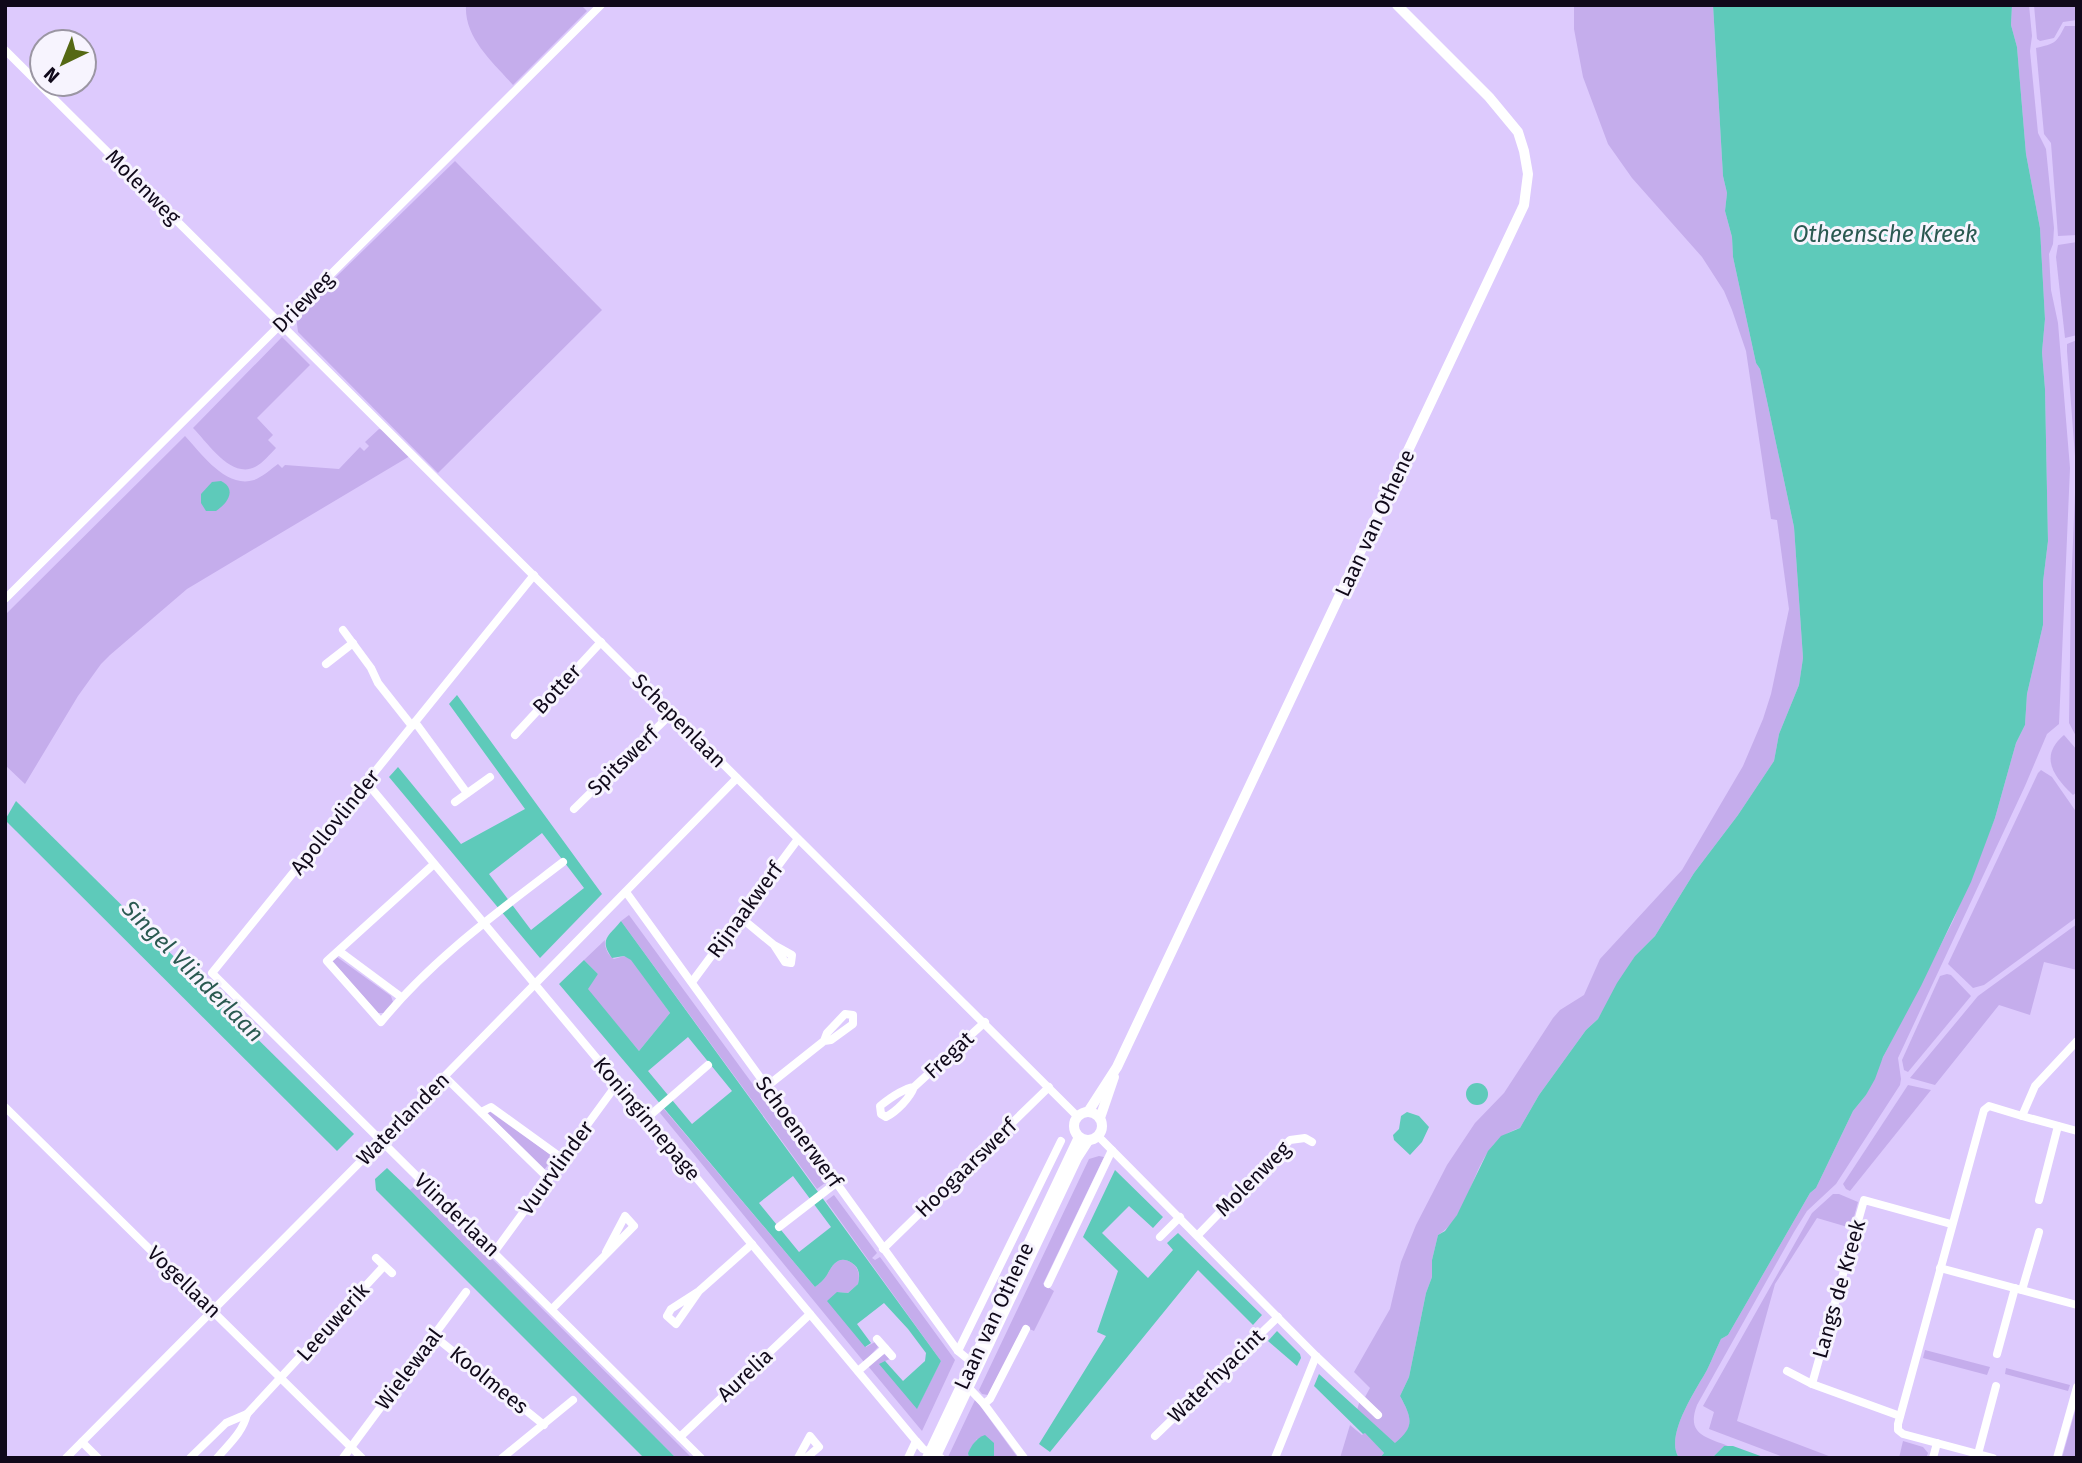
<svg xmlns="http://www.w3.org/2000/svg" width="2082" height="1463" viewBox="0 0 2082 1463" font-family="'Fira Sans',sans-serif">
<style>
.green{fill:#c5adec}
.water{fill:#5ecaba;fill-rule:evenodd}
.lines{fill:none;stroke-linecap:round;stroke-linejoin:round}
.minor{stroke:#fff;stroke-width:8}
.tertiary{stroke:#fff;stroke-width:10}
.labels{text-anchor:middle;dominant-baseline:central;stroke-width:6;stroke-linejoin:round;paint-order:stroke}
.street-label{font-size:21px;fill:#10091a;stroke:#f7f4fe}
.water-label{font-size:23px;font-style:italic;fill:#2a5951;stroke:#f7f4fe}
</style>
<rect width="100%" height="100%" fill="#ddcafd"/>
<g class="green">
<path d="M 466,5 L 581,5 L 587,11 L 513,85 C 493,62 464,38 466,5 Z"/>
<path d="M 1574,5 L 1713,5 L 1723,176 L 1727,193 L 1725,211 L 1732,237 L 1733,257 L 1756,363 L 1760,369 L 1767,401 L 1794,527 L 1803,658 L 1799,685 L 1779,734 L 1774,761 L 1738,815 L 1694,873 L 1655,936 L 1635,956 L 1598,1019 L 1586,1030 L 1539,1095 L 1520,1128 C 1469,1143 1477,1212 1438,1235 L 1432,1260 L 1432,1277 L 1426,1293 L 1409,1377 L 1400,1396 C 1412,1418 1415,1426 1396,1444 L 1357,1410 L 1360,1400 L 1379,1418 L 1382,1414 L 1365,1397 L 1370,1388 L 1354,1372 L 1390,1309 L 1401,1262 L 1416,1225 L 1447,1165 L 1475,1123 L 1504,1093 L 1553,1018 L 1560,1010 L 1584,995 L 1600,959 L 1682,870 L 1743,766 L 1763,719 L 1771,694 L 1789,609 L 1777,520 L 1771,519 L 1746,351 L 1732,310 L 1724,291 L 1702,257 L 1632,178 L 1608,144 L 1583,77 L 1574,29 Z"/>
<path d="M 2012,5 L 2029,5 L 2032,36 L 2030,51 L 2038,133 L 2046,149 L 2054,228 L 2053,244 L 2049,254 L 2051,290 L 2058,323 L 2070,468 L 2059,724 L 2047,734 L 2025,786 L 1898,1058 L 1901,1079 L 1900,1085 L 1836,1184 L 1807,1211 L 1794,1232 L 1697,1405 C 1686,1434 1705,1437 1728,1446 L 1724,1446 L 1712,1458 L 1679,1458 C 1664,1436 1696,1390 1707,1370 C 1712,1360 1716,1349 1721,1339 L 1728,1335 L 1810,1193 L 1816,1188 L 1853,1111 L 1866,1095 L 1883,1057 L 1953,921 L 1995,818 L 2016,743 L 2025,725 L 2027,694 L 2043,625 L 2043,582 L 2048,541 L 2045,389 L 2042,352 L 2045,319 L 2040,228 L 2026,154 L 2017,47 L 2011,25 Z"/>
<polygon points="2034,5 2077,5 2077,20 2063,22 2054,38 2040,41 2037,39"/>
<path d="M 2065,26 L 2077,26 L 2077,235 L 2058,236 L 2051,143 L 2044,134 L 2036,48 C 2055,43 2055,45 2065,26 Z"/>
<polygon points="455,161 602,310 438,473 298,332 296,316"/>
<polygon points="2077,242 2077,335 2065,338 2056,257 2058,245"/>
<path d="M 282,337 L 310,365 L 257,418 L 273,435 L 268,440 L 276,448 C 270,454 263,463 255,467 C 231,479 208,443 193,428 Z"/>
<polygon points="2077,340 2077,738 2069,723 2071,590 2076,469 2067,351 2067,344"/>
<path d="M 379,429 L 384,430 L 410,456 L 187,589 L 110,655 L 101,664 L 78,696 L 25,784 L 5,765 L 5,615 L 185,436 C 201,453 226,489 254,480 C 262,477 270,470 278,464 L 282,468 L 285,465 L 339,469 L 360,447 L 364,451 L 369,446 L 365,442 Z"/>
<path d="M 2064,735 L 2077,750 L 2077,792 L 2073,795 C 2053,776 2039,756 2064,735 Z"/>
<polygon points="2041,770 2052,777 2077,813 2077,917 1984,985 1973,988 1948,964 2038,773"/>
<polygon points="629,915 825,1183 817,1189 621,921"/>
<polygon points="2077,924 2077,970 2044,962 2030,1015 1999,1005 1935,1085 1910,1078 1978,996"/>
<path d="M 605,940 C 604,946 608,956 614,959 L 624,956 L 631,959 L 670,1013 L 639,1051 L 587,989 L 598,974 L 584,960 Z"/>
<polygon points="337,957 391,996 393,1002 385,1013 378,1013 332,961"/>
<polygon points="1947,974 1951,975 1971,996 1908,1072 1904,1070 1902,1060 1940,976"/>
<polygon points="1908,1085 1931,1090 1850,1191 1846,1189 1843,1184"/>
<path d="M 663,1108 L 815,1287 C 819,1283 824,1280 827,1275 C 832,1265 839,1254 852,1263 C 859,1268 860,1276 858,1284 L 848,1293 L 837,1292 L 866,1347 L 875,1342 L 878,1347 L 864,1362 L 660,1113 Z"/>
<polygon points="489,1111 554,1157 544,1170 488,1114"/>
<polygon points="1099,1156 1104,1157 1043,1284 1054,1291 1034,1331 1023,1326 992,1392 988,1395 982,1394 979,1390 1089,1159"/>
<polygon points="417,1184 692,1458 676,1458 410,1190"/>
<polygon points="1833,1194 1839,1194 1858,1202 1851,1228 1817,1218 1775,1284 1737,1421 1834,1458 1786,1458 1709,1429 1714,1412 1703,1406 1812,1213"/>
<polygon points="834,1195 877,1253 872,1258 875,1260 880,1257 955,1360 922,1431 868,1366 884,1354 890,1359 885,1361 917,1408 941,1361 826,1201"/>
<polygon points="1925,1350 1990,1367 1987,1375 1923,1358"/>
<polygon points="2006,1368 2070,1385 2068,1391 2005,1374"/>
<polygon points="975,1400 978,1403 1018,1458 994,1458 977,1439 968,1453 969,1458 948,1457"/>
<polygon points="2077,1404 2077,1458 2062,1458"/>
<polygon points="1350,1425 1362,1435 1365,1432 1384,1453 1380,1458 1340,1458"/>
<polygon points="1903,1441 1923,1447 1928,1453 1926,1458 1899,1458"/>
</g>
<g class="water">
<path d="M 1713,5 L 2012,5 L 2011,25 L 2017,47 L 2026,154 L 2040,228 L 2045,319 L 2042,352 L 2045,389 L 2048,541 L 2043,582 L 2043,625 L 2027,694 L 2025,725 L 2016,743 L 1995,818 L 1971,882 L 1921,986 L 1883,1057 L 1875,1079 L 1866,1095 L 1853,1111 L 1816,1188 L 1810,1193 L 1728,1335 L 1721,1339 C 1716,1349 1712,1360 1707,1370 C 1696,1390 1664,1436 1679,1458 L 1380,1458 L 1384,1453 L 1365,1433 L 1363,1434 L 1314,1386 L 1319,1374 L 1395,1443 C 1415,1427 1412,1418 1400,1396 L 1409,1377 L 1426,1293 L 1432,1277 L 1432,1260 L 1438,1235 L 1445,1231 L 1457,1215 L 1488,1151 L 1501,1136 L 1520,1128 L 1539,1095 L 1586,1030 L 1598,1019 L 1617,983 L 1635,956 L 1655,936 L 1694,873 L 1738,815 L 1774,761 L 1779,734 L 1799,685 L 1803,658 L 1794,527 L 1767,401 L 1760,369 L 1756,363 L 1733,257 L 1732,237 L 1725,211 L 1727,193 L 1723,176 Z"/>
<path d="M 221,481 C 237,489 228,503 216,511 L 206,511 L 201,503 L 201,494 L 212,482 Z"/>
<path d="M 457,695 L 602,894 L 540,958 L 389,777 L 398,767 L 461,844 L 525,809 L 449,704 ZM 542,833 L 584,888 L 531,930 L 489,874 Z"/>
<polygon points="16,801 354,1134 337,1151 5,820"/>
<path d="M 621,921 L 941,1361 L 917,1409 L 879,1364 L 885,1361 L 903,1381 L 925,1361 L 926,1353 L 908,1329 L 884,1303 L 857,1324 L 871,1343 L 865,1347 L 827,1301 L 837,1292 L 848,1293 L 858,1284 C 860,1276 860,1268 852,1263 C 839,1254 832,1265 827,1275 C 824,1280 819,1284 815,1287 L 559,984 L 584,960 L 598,974 L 588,989 L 639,1051 L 670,1013 L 631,960 L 624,956 L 612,958 C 599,939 608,937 621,921 ZM 688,1037 L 732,1091 L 692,1124 L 648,1071 ZM 793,1176 L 831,1227 L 799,1252 L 759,1203 Z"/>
<circle cx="1477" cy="1094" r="11"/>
<polygon points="1407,1112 1419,1116 1429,1127 1422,1142 1410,1155 1394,1140 1393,1135 1399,1129 1401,1116"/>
<polygon points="387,1168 410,1190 676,1458 644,1458 376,1190 375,1179"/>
<polygon points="1115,1170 1163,1217 1153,1228 1129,1206 1102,1233 1148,1278 1173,1250 1167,1243 1178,1233 1262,1315 1253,1325 1198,1270 1050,1452 1039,1444 1106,1336 1097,1332 1118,1271 1083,1237"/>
<polygon points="1277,1331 1300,1354 1301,1358 1297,1366 1268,1341"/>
<path d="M 985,1435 L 994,1443 L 994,1458 L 969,1458 L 968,1453 C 972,1445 976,1438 985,1435 Z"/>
<polygon points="1724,1446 1733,1446 1766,1458 1712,1458"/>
</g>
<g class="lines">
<g class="minor">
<polyline points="5,50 1078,1117"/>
<polyline points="534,575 212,973 701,1458"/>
<polyline points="5,599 601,5"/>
<polyline points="343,630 371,668 378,683 412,726"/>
<polyline points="326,664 353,643"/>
<polyline points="415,722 467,793"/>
<polyline points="515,735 601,642"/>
<polyline points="367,783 916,1441 923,1449 941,1458"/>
<polyline points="455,802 490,777"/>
<polyline points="574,809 672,713"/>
<path d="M 434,864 L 327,961 L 381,1022 C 432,959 499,911 563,862"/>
<polyline points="626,892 958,1351 975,1365"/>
<polyline points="740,917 774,945 785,962 791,963 792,955 774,945"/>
<polyline points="339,951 401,997"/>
<polyline points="692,982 798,839"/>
<polyline points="445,1077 549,1179"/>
<polyline points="766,1087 824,1041 831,1040 853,1024 853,1015 845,1014 827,1033 824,1041"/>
<path d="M 914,1087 C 902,1089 890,1098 880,1106 L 881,1114 L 886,1117 C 897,1111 910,1098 914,1087 L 985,1022"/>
<polyline points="5,1107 362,1458"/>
<polyline points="481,1112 491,1107 563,1159"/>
<polyline points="2022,1116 2077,1131"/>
<polyline points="647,1118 708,1065"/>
<polyline points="1098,1136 1316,1356 1378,1415"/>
<polyline points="2039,1200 2058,1126"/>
<polyline points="779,1227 836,1183"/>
<polyline points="1198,1235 1290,1140 1305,1138 1312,1142"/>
<polyline points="1160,1237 1180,1217"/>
<polyline points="883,1249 1049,1087"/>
<polyline points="495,1251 617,1084"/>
<polyline points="376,1258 392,1273"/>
<polyline points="1940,1268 2077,1305"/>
<polyline points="1048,1284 1112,1150"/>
<polyline points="2022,1290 2039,1232"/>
<polyline points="699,1291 676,1324 667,1316 671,1309 699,1291 752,1244"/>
<polyline points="552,1309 634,1226 625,1216 606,1252"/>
<polyline points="434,1336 544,1425"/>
<polyline points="877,1339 892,1356"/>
<polyline points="958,1351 1061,1141"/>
<polyline points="1997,1354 2015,1288"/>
<polyline points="858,1371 885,1348"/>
<polyline points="1787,1371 1812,1384 1900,1416"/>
<polyline points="965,1384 984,1404 1024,1458"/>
<polyline points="1812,1384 1864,1200 1951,1224"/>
<polyline points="984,1404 990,1399 1026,1329"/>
<polyline points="1155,1436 1278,1317"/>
<polyline points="680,1437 810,1314"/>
<polyline points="82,1442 98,1458"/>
<polyline points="1978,1454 1996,1386"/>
<polyline points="66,1458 381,1141 737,778"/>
<polyline points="190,1458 226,1423 247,1414"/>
<path d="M 217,1458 C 229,1444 243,1432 247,1414 L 384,1266"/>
<polyline points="343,1458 466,1292"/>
<polyline points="502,1458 573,1400"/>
<polyline points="798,1458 810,1436 819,1447 806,1458"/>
<polyline points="908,1458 916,1441"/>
<polyline points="1275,1458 1316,1356"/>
<polyline points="1933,1458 1937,1443"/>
<polyline points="1993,1458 1903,1434 1898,1430 1898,1424 1984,1110 1989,1106 2022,1116 2035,1086 2077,1041"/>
<polyline points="2057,1458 2077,1387"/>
</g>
<g class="tertiary">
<polyline points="1088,1112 1117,1067 1524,205 1528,174 1524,151 1518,132 1489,97 1397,5"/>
<circle cx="1088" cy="1126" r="14"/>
<polyline points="1100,1118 1114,1077"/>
<polyline points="927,1458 1079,1137"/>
<polyline points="935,1458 1077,1158 1088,1141"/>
</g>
</g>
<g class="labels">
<g class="street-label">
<text transform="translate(143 187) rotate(45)">Molenweg</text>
<text transform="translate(303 302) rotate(-45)">Drieweg</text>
<text transform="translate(1375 523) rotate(-65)">Laan van Othene</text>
<text transform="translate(557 689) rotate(-47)">Botter</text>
<text transform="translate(679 721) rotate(45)">Schepenlaan</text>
<text transform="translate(623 761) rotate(-44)">Spitswerf</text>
<text transform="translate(335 822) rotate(-51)">Apollovlinder</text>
<text transform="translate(745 910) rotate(-54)">Rijnaakwerf</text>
<text transform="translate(949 1055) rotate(-43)">Fregat</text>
<text transform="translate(403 1119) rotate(-45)">Waterlanden</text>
<text transform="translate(647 1119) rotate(50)">Koninginnepage</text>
<text transform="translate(799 1132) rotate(54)">Schoenerwerf</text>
<text transform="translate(556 1168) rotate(-54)">Vuurvlinder</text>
<text transform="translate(966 1168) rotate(-44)">Hoogaarswerf</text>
<text transform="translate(1253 1179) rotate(-45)">Molenweg</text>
<text transform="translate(457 1215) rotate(44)">Vlinderlaan</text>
<text transform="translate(184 1282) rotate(44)">Vogellaan</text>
<text transform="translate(1839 1289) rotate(-74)">Langs de Kreek</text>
<text transform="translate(994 1316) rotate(-65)">Laan van Othene</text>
<text transform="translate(333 1322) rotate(-48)">Leeuwerik</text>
<text transform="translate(409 1369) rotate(-53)">Wielewaal</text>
<text transform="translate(745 1375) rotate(-43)">Aurelia</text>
<text transform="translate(1216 1376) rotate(-44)">Waterhyacint</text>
<text transform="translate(489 1380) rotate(39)">Koolmees</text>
</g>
<g class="water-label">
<text x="1885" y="234">Otheensche Kreek</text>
<text transform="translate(193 971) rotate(45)">Singel Vlinderlaan</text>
</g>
</g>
<rect width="2082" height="1463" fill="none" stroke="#10091a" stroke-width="14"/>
<g transform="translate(63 63) rotate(223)"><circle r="33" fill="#f7f4fe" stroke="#9b96a3" stroke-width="2"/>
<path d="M0-5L12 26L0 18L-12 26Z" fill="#556814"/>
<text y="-10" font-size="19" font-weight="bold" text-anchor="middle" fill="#10091a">N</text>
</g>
</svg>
